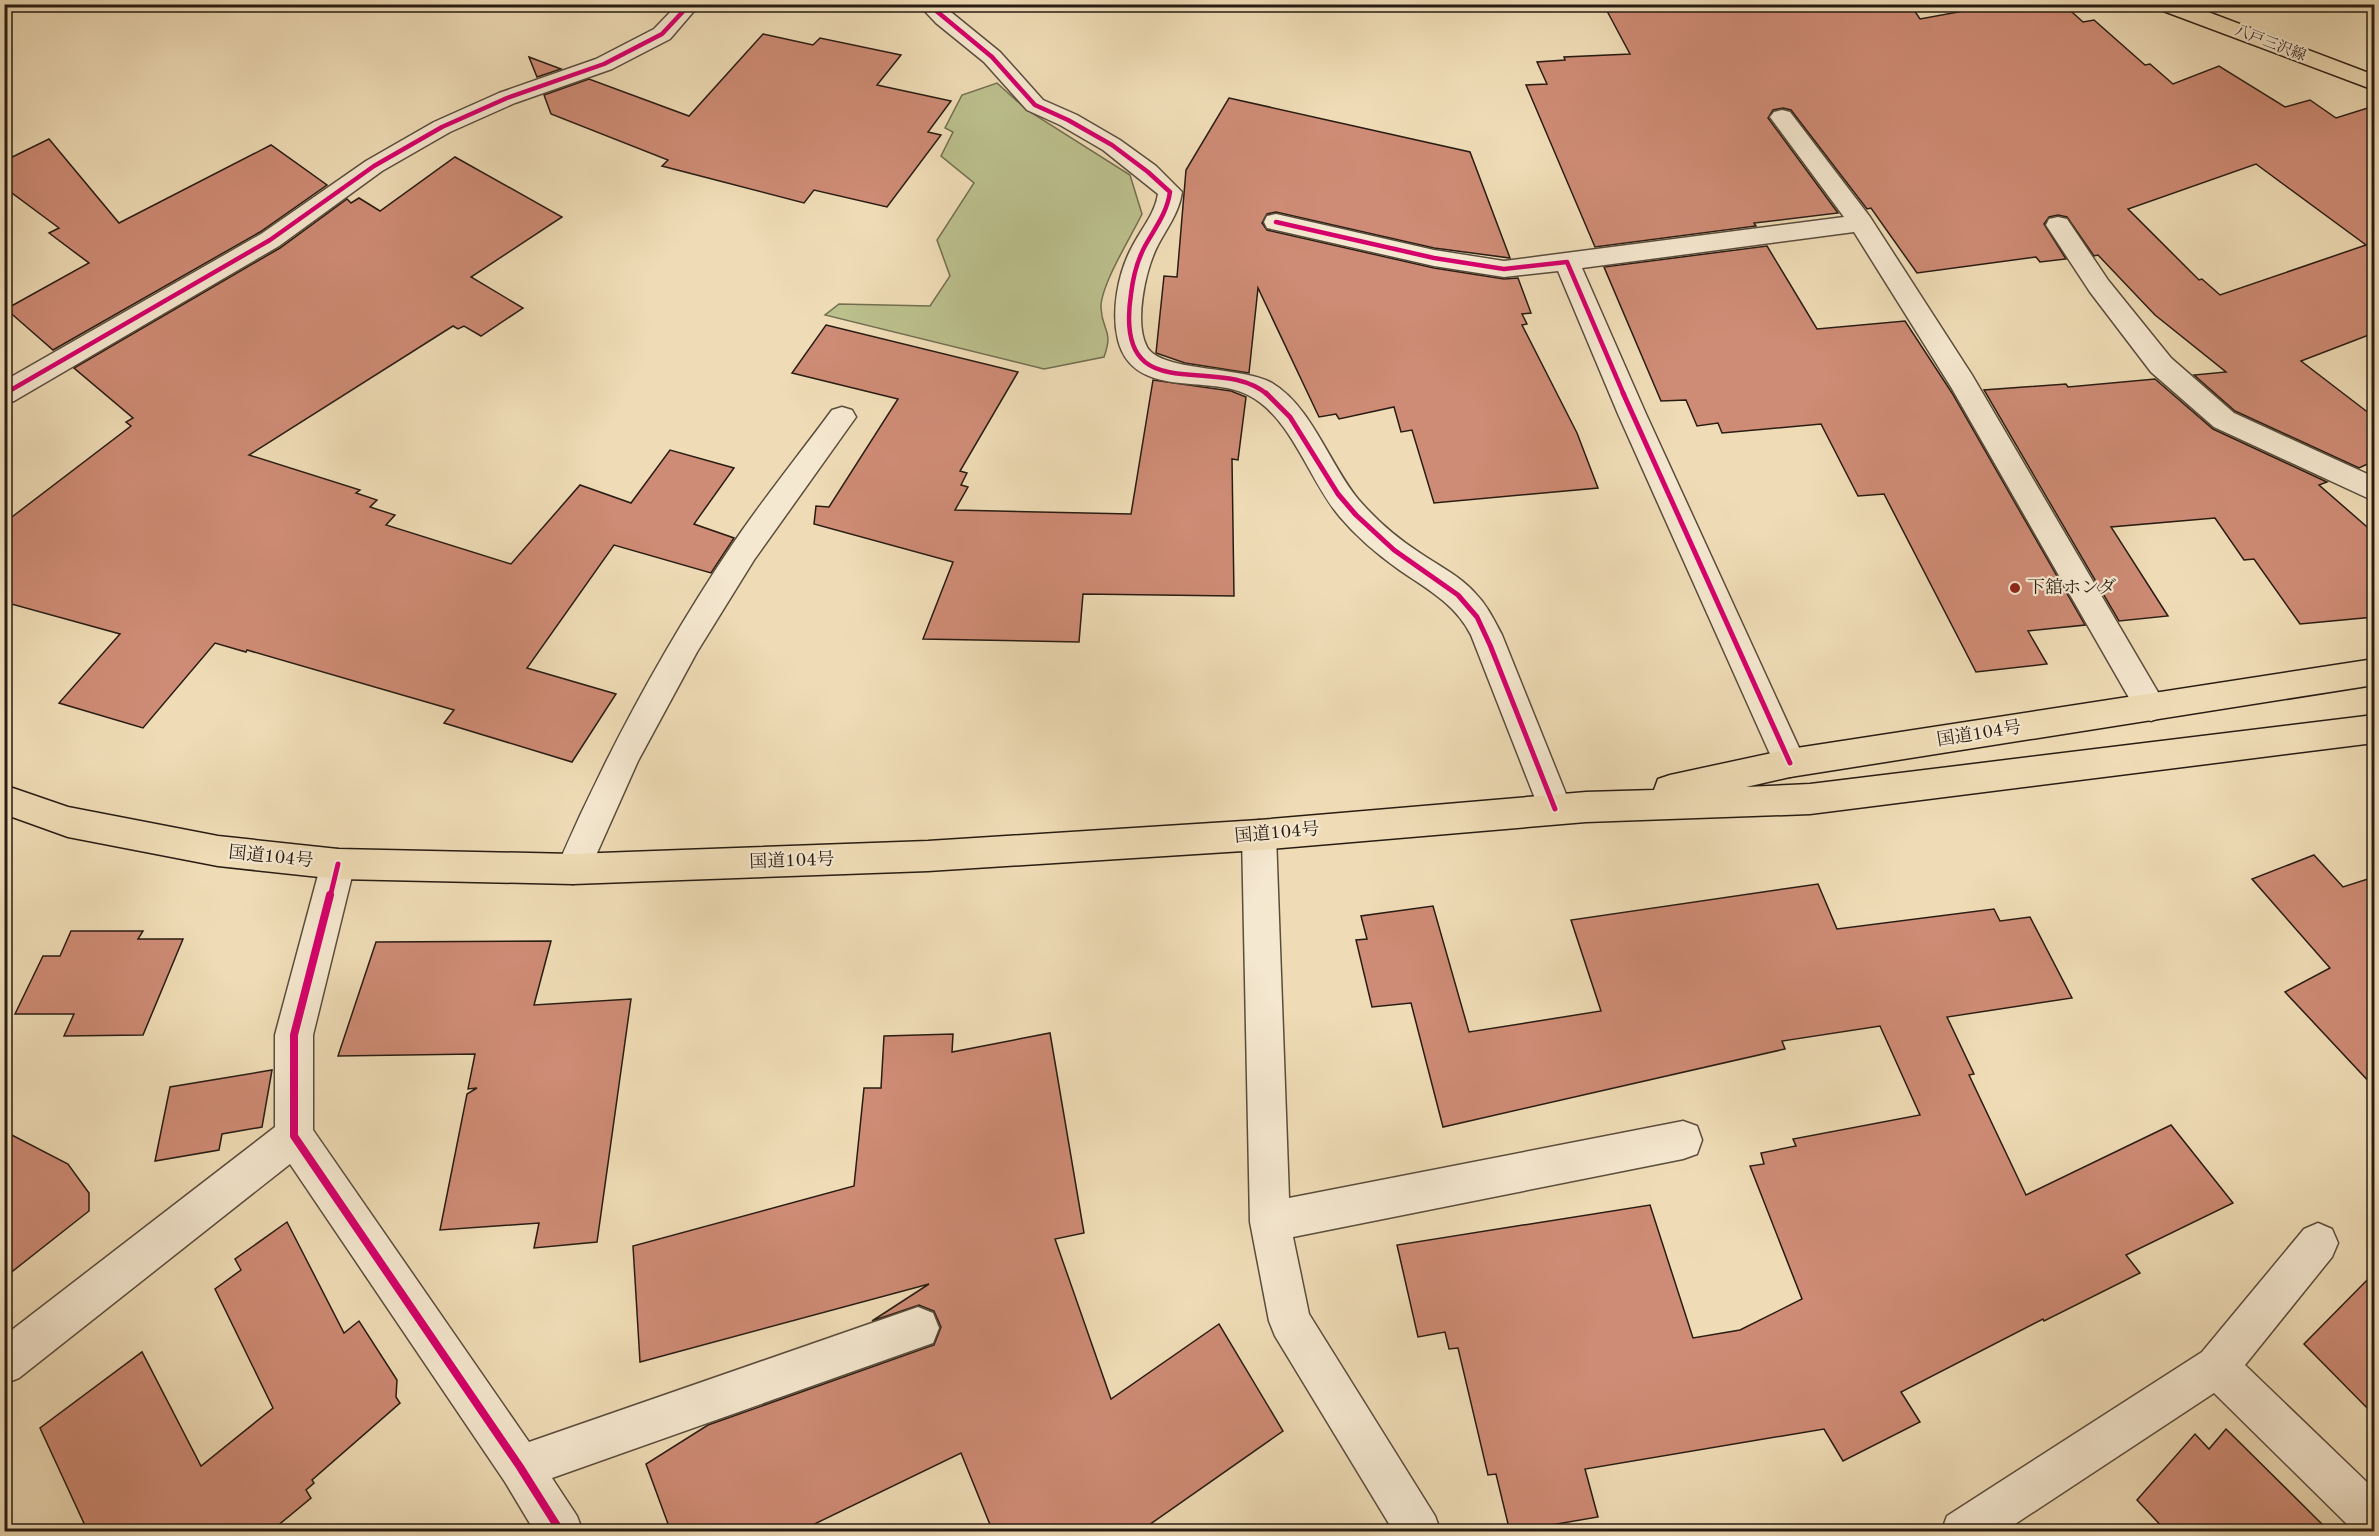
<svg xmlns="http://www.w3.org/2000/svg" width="2379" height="1536" viewBox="0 0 2379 1536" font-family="'Old Standard TT','Noto Serif JP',serif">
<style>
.green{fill:#bbc08d;stroke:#726e50;stroke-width:1.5}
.building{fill:#ce8b75;stroke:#281c13;stroke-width:1.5;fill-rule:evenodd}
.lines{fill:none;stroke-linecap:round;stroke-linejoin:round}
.street-casing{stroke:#5a4c3c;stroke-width:3}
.primary-casing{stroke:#281c13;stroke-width:3}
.highway-casing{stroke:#281c13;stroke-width:3}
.street{fill:#f5e8d0;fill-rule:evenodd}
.primary{fill:#efdcb6;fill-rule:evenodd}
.highway{fill:#efdcb6;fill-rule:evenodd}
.cycleway-far2-casing{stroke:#f5e8d0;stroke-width:8}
.cycleway-far1-casing{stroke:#f5e8d0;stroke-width:9}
.cycleway-casing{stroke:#f5e8d0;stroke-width:11}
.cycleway-far2{stroke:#d6006c;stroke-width:4.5}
.cycleway-far1{stroke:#d6006c;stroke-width:5}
.cycleway{stroke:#d6006c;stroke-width:8}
.poi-dot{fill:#8f2418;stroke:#f5e8d0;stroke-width:2}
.labels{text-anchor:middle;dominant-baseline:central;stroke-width:4.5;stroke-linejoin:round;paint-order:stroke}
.far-street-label{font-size:15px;fill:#281c13;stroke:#f5e8d0}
.poi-label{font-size:18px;fill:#281c13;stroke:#f5e8d0;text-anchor:start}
.street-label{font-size:18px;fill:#281c13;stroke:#f5e8d0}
</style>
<rect width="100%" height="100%" fill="#efdcb6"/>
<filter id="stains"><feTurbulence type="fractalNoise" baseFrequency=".00333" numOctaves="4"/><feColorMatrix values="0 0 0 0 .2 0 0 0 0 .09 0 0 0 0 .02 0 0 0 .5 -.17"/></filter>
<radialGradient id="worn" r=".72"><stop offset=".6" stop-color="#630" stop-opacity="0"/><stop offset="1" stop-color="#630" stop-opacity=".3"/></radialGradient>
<path class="green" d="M 997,83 L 1027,110 L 1130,175 L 1142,214 C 1132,235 1100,286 1101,308 C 1102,332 1114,329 1104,357 L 1044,369 L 825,315 L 839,304 L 930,306 L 950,276 L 937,240 L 974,183 L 941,156 L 953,132 L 945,128 L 962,95 Z"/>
<g class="building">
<path d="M 1694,4 L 1910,4 L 1920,19 L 2002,4 L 2063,4 L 2083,22 L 2094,20 L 2145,65 L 2150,64 L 2173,84 L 2219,66 L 2285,107 L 2310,100 L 2336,118 L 2374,106 L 2374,333 L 2301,361 L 2374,417 L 2374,461 L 2359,468 L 2235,411 L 2194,375 L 2226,372 L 2155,315 L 2098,255 L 2094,256 L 2067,217 L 2058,215 L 2049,217 L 2044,224 L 2066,259 L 2040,262 L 2036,257 L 1917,273 L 1871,208 L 1867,209 L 1791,110 L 1783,108 L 1773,110 L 1768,118 L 1838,213 L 1754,223 L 1756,226 L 1595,247 L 1526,85 L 1547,84 L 1537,62 L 1565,60 L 1564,57 L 1630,54 L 1607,11 ZM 2256,164 L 2366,245 L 2220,295 L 2202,279 L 2199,280 L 2128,209 Z"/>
<polygon points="763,34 813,45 820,38 901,55 877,85 951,101 928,132 941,135 887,207 814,190 804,203 662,166 668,160 551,114 544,95 589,79 689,116"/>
<polygon points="529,57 561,69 537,77"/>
<polygon points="1229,98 1470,152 1510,258 1434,248 1276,212 1267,214 1262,223 1267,230 1434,268 1504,279 1518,278 1531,313 1522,314 1527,324 1522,325 1577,433 1598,488 1434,503 1412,430 1401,432 1394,407 1339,419 1336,414 1319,417 1258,288 1249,373 1185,363 1156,353 1164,276 1177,277 1186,170"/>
<polygon points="49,139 119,223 271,145 327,185 260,232 53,350 6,309 89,263 49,233 59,228 4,187 4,161"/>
<polygon points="455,157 562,217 471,277 523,308 481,336 464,326 458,329 453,326 249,455 360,490 356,493 377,500 370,507 395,515 386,525 511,564 580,485 631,503 670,450 734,468 694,524 734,538 711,573 614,545 527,668 616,694 572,762 444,723 454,710 247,650 246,652 215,643 143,728 59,703 120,634 4,602 4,523 131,426 126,422 133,418 74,368 280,248 347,199 351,203 359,198 380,211"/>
<polygon points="1767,246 1817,329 1905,321 1952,393 2085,625 2028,631 2047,664 1976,672 1884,494 1858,496 1821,424 1722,433 1718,423 1697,426 1686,400 1661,401 1604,267"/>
<polygon points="826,325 1018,372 960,471 967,473 961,485 968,487 955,510 1131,514 1153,380 1231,391 1246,397 1238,460 1232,459 1234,596 1083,594 1079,642 923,639 953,562 814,524 816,506 829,507 898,399 792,373"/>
<polygon points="2155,379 2213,429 2327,482 2319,485 2374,533 2374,617 2300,624 2254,559 2244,560 2215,518 2111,527 2168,616 2119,621 1984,390 2066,384 2068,387"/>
<polygon points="2314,855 2343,887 2374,877 2374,1087 2285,992 2330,968 2252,879"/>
<polygon points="1818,884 1837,929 1994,909 2000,921 2030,917 2072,998 1947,1017 1974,1074 1969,1075 2026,1195 2171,1125 2233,1203 2126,1255 2140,1273 2044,1321 2043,1319 1901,1392 1920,1422 1843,1461 1824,1429 1585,1469 1598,1517 1510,1532 1496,1474 1488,1475 1458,1348 1449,1349 1445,1332 1418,1337 1397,1245 1650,1205 1693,1338 1740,1330 1802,1299 1750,1166 1764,1164 1761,1153 1796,1146 1793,1139 1920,1115 1880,1026 1782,1041 1785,1049 1443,1127 1411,1003 1372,1007 1356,940 1367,939 1361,916 1433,906 1469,1032 1601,1011 1571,920"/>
<polygon points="71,931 143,931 138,939 183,939 143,1035 64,1036 74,1014 15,1014 43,956 60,956"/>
<polygon points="551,941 534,1005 631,999 597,1242 534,1248 539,1223 440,1230 467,1094 477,1088 468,1089 475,1054 338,1056 376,942"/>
<polygon points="1050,1033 1084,1233 1055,1239 1111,1399 1219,1324 1283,1431 1139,1532 993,1532 961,1453 798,1532 671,1532 646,1464 708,1425 934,1345 941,1327 934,1311 919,1305 872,1321 929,1284 640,1362 633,1246 854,1186 864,1088 881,1088 884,1036 953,1034 952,1052"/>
<polygon points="272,1070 262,1127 222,1134 219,1150 155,1161 170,1087"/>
<polygon points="4,1131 68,1164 89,1193 89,1211 4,1278"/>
<polygon points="287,1222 344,1333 359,1321 397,1380 396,1397 400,1403 312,1480 314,1483 306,1490 311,1498 270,1532 88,1532 40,1428 142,1352 201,1466 273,1408 215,1289 241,1270 235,1259"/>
<polygon points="2374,1273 2374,1415 2304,1344"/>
<polygon points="2226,1429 2330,1532 2167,1532 2137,1500 2195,1434 2209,1449"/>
</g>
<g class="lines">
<defs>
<g id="street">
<polygon points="678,4 700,4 670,39 612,69 515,103 450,132 382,171 279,246 14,401 4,404 4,381 261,234 366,161 434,122 499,93 596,59 654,29"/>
<path d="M 918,4 L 941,4 L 1000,52 L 1043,100 L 1077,115 L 1120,140 L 1156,166 L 1182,192 C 1179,214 1165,230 1156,249 C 1145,273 1134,323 1147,347 C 1161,372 1242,366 1272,383 C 1311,406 1330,465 1358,499 C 1376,520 1397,538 1420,553 C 1439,566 1460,576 1475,593 C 1487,605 1494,620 1502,635 L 1572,809 L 1567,819 L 1555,824 L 1543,819 L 1471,635 C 1455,603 1425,588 1398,569 C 1377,554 1357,537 1340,517 C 1309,481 1292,417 1248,395 C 1208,374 1133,400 1118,340 C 1111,311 1118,273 1132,247 C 1141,229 1155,214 1158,194 L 1103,150 L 1060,125 L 1027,110 L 984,62 L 936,23 Z"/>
<polygon points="1782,110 1790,112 1870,217 1972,375 2162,699 2167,708 2162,717 2151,721 2140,717 1951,387 1854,232 1582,268 1646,414 1806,763 1802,773 1790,777 1778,773 1774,763 1618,414 1558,271 1504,277 1434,266 1276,230 1267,228 1264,222 1267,216 1276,214 1434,250 1504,261 1844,217 1770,117 1774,112"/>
<polygon points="2058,217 2067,219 2108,280 2171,358 2234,413 2374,477 2374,501 2214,427 2151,372 2090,292 2046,225 2049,219"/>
<path d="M 842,407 L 852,410 L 856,417 L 754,560 L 697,652 L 638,761 L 585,880 L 573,884 L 561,880 L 556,869 C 605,756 663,648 732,545 C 763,499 799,455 832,410 Z"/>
<polygon points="1259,820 1271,824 1276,835 1289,1198 1683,1121 1697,1126 1702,1140 1697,1154 1683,1159 1293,1237 1309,1314 1435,1516 1441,1532 1394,1532 1275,1336 1269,1321 1250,1222 1242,835 1247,824"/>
<polygon points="338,849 350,853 355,864 313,1035 313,1130 529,1442 918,1307 933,1313 939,1328 933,1343 552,1478 577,1516 583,1532 535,1532 505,1482 290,1164 19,1378 4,1384 4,1336 275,1127 275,1035 321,864 326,853"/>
<polygon points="2318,1223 2332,1229 2338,1243 2332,1257 2245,1365 2374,1489 2374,1532 2355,1532 2214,1393 2003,1532 1941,1532 1947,1516 2202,1352 2304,1229"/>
</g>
<polygon id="primary" points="2156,4 2187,4 2374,75 2374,90 2158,9"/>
<polygon id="highway" points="2374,659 2374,685 1790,777 1746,787 1810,784 2374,715 2374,743 1810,814 1586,822 1259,850 928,871 573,884 338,879 218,866 68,837 4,814 4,785 68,807 218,836 338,849 573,854 928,841 1259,820 1586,792 1654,790 1658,779 1670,775 1790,749"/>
</defs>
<use href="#street" class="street-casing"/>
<use href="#primary" class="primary-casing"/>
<use href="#highway" class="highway-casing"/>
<use href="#street" class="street"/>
<use href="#primary" class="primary"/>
<use href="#highway" class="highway"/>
<defs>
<g id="cycleway-far2">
<path d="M 928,4 L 992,57 L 1035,105 L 1068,120 L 1112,145 L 1148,172 L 1170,192 C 1167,213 1155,228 1145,246 C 1137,261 1133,277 1131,294 C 1113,414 1218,351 1268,395"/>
<polyline points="1276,222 1434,258 1504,269 1567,262 1624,395"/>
<polyline points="4,394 270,240 374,166 442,127 507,98 604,64 662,34 690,4"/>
</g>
<g id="cycleway-far1">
<polyline points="1266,393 1290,417 1338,494 1356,515 1394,550 1458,595 1477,617 1490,645 1555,809"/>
<polyline points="1623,393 1790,763"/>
<polyline points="330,897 338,864"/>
</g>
<polyline id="cycleway" points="330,895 294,1035 294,1136 520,1467 561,1532"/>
</defs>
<use href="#cycleway-far2" class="cycleway-far2-casing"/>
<use href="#cycleway-far1" class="cycleway-far1-casing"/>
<use href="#cycleway" class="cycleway-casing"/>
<use href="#cycleway-far2" class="cycleway-far2"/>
<use href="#cycleway-far1" class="cycleway-far1"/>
<use href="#cycleway" class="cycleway"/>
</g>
<circle class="poi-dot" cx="2015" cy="588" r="6"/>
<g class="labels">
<g class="far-street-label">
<text transform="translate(2270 44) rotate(21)">八戸三沢線</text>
</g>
<g class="poi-label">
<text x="2027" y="588">下舘ホンダ</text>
</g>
<g class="street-label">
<text transform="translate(1979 734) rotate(-9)">国道104号</text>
<text transform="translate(1277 833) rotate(-5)">国道104号</text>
<text transform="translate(271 857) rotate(6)">国道104号</text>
<text transform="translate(792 861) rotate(-2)">国道104号</text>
</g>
</g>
<rect width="2379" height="1536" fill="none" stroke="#efdcb6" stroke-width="24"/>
<rect x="6" y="6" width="2367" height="1524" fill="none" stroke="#281c13" stroke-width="3"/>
<rect x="12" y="12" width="2355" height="1512" fill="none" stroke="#281c13" stroke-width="1.5"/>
<rect width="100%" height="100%" filter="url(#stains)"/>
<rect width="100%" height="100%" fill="url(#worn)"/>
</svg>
